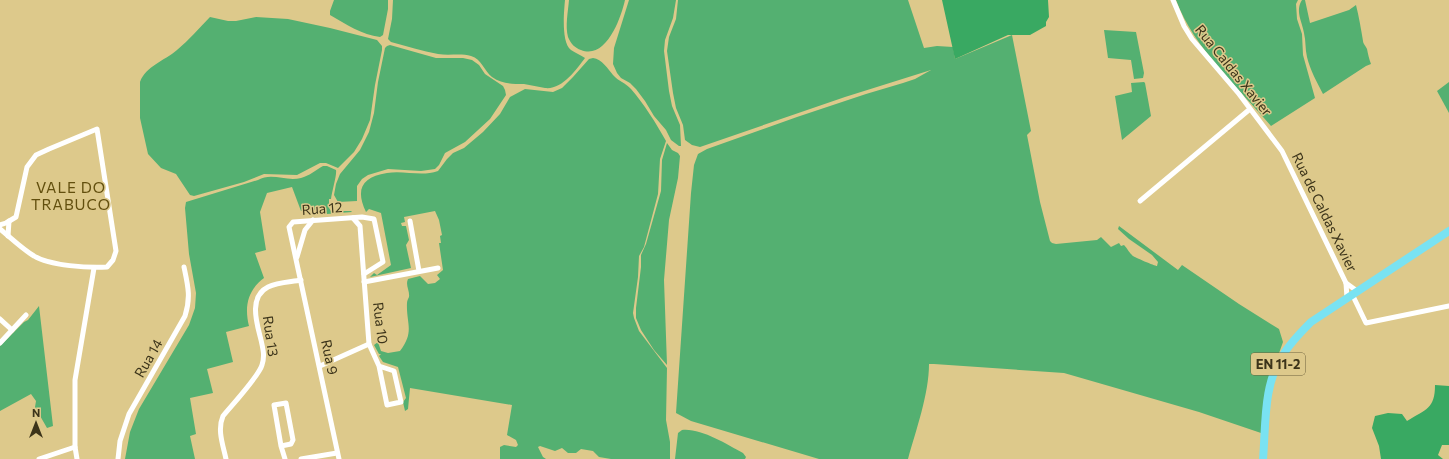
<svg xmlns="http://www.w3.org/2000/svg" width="1449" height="459" viewBox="0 0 1449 459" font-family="Commissioner,sans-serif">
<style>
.green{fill:#54b071}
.forest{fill:#39a962}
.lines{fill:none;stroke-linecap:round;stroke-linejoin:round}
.minor{stroke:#fff;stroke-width:5}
.primary{stroke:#79e2f2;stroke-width:8}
.labels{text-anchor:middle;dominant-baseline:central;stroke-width:3;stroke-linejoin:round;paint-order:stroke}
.shield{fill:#ddc98b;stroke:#6c613c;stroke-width:1}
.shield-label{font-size:13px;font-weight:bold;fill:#3c341a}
.street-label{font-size:14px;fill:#3c341a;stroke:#ddc98b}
.neighbourhood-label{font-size:15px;letter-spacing:1px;fill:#624f0e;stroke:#ddc98b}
</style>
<rect width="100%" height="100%" fill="#ddc98b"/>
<g class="green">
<path d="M 334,0 L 388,0 L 388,9 L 383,35 L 380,37 C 362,35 346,24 330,15 L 330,11 Z"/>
<path d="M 393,0 L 565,0 C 564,12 561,42 571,50 C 575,53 581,55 585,58 C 576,70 562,90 545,88 C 538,87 531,85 524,84 C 512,84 502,84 492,77 C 484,71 482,59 471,56 C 461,53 449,56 438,54 C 422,51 407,46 391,42 L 388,39 L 392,19 Z"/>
<path d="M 569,0 L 625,0 C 621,18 606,60 581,50 C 575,48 571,44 568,37 C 565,26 568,12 569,0 Z"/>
<polygon points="629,0 676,0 673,18 665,40 664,51 669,91 672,106 680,125 681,146 679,146 671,140 666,130 654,116 645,101 636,89 630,83 621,78 617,73 613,64 614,48"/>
<path d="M 678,0 L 908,0 L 924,48 L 937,46 L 953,47 L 955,59 L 1012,35 L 1031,131 L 1027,135 L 1040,202 L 1050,241 L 1052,243 L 1056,244 L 1097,240 L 1101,237 L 1111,247 L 1119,243 L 1121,246 L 1124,245 C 1128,249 1129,253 1133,256 C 1134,257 1155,266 1157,266 L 1158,262 L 1152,255 L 1129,239 L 1118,229 L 1119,226 L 1178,270 L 1182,265 L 1239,304 L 1279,329 L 1283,342 L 1278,356 L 1261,433 L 1199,412 L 1064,373 L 934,364 L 929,364 C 929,394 916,430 908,459 L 819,459 L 691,421 L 676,413 L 691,193 L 694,165 L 698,154 L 707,149 L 797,117 L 866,94 L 903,83 L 915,79 L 931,70 L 845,97 L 700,147 L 692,145 L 685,140 L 683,125 L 676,108 L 673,93 L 667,51 L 669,37 L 676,19 Z"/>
<path d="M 1176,0 L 1298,0 L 1296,4 L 1297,19 L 1302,34 L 1303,55 L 1315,98 L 1271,126 C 1237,86 1195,50 1176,0 Z"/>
<path d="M 1302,0 L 1305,0 L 1310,23 L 1349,10 L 1356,5 C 1359,17 1361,29 1363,41 C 1363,44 1366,46 1367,49 C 1368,54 1369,59 1371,64 L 1366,66 L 1323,94 C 1317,82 1310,70 1307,57 C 1305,49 1306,41 1304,33 C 1302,21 1295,11 1302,0 Z"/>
<path d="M 210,17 L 228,21 L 236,21 L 256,17 L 288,19 L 330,28 L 377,40 L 382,46 L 382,50 L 375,85 L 370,120 L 362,139 L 354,152 L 338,168 L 326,163 L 320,163 L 297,175 L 264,174 L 244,182 L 194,196 L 190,195 L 176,174 L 161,168 L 148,154 L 140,118 L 140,82 C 146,66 164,61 177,50 C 189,40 199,28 210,17 Z"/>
<polygon points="1104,30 1136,32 1144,73 1143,78 1134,79 1131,60 1108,58"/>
<polygon points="390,45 436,58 463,58 472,60 479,65 485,74 503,86 505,90 506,95 490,119 465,142 445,153 439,165 435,169 421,171 388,169 368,175 362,179 357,186 357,201 338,202 334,195 336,184 340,174 360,150 369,132 374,113 378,82 385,48 387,46"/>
<path d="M 593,58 C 602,59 608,69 613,75 C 618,81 626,83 631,89 C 644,104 656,123 666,141 L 660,159 L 658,194 L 644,247 L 639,256 L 638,277 L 633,313 L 634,318 L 639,331 L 667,368 L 666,420 L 670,442 L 670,459 L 611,459 L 599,457 L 593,451 L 581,449 L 576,453 L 568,453 L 562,448 L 555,451 L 540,446 L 538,447 L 543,457 L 546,459 L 500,459 L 500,447 L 504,445 L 516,447 L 518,445 L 516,440 L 507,435 L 512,405 L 410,388 L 408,409 L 405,411 L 403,402 L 406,398 L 398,367 L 383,362 L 379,356 L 381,354 L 379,354 L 374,345 L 378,342 L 381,351 L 388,353 L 400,351 C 415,331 406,324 407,303 C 407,301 408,299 409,297 C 410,291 405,285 408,279 L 420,276 L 428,284 L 435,283 L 440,279 L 437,275 L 443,270 L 439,243 L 441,243 L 440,236 L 442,235 L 439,220 L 435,211 L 404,217 L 405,222 L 401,223 L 402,226 L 406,226 L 409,240 L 406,245 L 411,268 L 370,277 L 374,273 L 377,275 L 391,265 L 381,213 L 369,209 L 366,212 C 355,189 362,177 387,173 C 404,170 421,177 438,171 L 447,159 L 453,153 L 464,148 L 483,132 L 500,114 L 510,97 L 525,89 L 553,92 L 562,88 L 573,77 L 589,59 Z"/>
<polygon points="1144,82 1145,83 1151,116 1122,140 1115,96 1132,92 1131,83"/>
<polygon points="1449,82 1449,113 1437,91"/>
<polygon points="667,143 672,150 678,153 680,156 678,178 669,220 664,280 667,365 654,350 641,330 636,318 636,308 641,267 641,255 646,244 661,191 662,160"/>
<path d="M 323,166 L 327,166 L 336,170 C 337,175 332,191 331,199 L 329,199 L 329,208 L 331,211 L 351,211 L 352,212 L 327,214 L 324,209 L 301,211 L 292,187 L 267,193 L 260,212 L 266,250 L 255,253 L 264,278 C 248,290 244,306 249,326 L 226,332 L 233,362 L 207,369 L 213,393 L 190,398 L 196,434 L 190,436 L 195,459 L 125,459 L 130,432 L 139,409 L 189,325 L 195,308 L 196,293 L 189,254 L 185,208 L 186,202 L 258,180 C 272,172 286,182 301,178 C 309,176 316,170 323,166 Z"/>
<polygon points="39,306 53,426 47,428 35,407 36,401 31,394 0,411 0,346 24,322 28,320"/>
<path d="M 682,430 C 701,428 726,444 743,453 L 746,457 L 745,459 L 675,459 L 678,433 Z"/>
</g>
<g class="forest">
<polygon points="942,0 1048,0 1049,17 1046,22 1046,26 1030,35 1008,35 955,59"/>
<path d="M 1435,385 L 1449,386 L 1449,445 L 1442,445 L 1438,455 L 1443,459 L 1381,459 L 1379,446 L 1372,428 L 1375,416 L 1388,413 L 1402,414 L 1407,421 C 1426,409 1435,409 1435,385 Z"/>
</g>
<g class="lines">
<g class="minor">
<polyline points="1173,0 1184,26 1192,39 1239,94 1282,151 1346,283 1347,298"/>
<polyline points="1140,201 1250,109"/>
<polyline points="353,218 360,226 369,344 379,366 394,371 401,402 387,405 379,366"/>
<polyline points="410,221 419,271"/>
<path d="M 0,225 L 6,223 L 16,217 L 27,167 L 36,155 L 49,149 L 97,129 L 116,251 L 113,260 L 107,267 C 89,268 50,266 34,256 C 22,249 11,238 0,229"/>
<polyline points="8,236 9,221"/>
<polyline points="297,257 305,230 313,220"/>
<polyline points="364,282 438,268"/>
<polyline points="1346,283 1357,291"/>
<polyline points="1352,294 1366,323 1449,306"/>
<polyline points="0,319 12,330"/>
<polyline points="0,343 26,315"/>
<polyline points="320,366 369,344"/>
<polyline points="281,446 291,444 293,440 286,403 274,405 281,446 285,459"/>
<polyline points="39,459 75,447"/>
<polyline points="77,459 75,447 75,380 94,268"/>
<path d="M 118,459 L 120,441 L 129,414 L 185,316 C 191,297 188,286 184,267"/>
<path d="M 226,459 C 223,445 217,430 223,416 C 232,405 259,376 262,365 C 265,356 263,349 261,340 C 257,324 248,297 268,287 C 278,282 291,282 301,280"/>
<polyline points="301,459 337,453"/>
<polyline points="339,459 289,227 293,222 362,217 374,219 383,262 364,274"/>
</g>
<path class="primary" d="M 1263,459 C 1266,425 1263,384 1283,355 C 1290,343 1301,332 1311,322 L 1449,231"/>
</g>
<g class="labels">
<rect class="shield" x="1251" y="353" width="54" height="22" rx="3"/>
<g class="shield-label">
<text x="1278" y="364">EN 11-2</text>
</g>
<g class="street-label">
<text transform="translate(1234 70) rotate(51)">Rua Caldas Xavier</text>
<text transform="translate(322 208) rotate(-4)">Rua 12</text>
<text transform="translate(1325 212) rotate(64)">Rua de Caldas Xavier</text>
<text transform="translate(381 323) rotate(83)">Rua 10</text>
<text transform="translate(271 336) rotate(82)">Rua 13</text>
<text transform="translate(330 357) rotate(78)">Rua 9</text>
<text transform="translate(148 358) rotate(-60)">Rua 14</text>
</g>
<g class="neighbourhood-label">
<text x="71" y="187">VALE DO<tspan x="71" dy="17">TRABUCO</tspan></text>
</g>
</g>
<g transform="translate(36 423)" stroke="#ddc98b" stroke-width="3" paint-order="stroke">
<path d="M0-3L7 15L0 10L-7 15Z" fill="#3c341a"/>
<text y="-6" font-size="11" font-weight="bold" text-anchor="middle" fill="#3c341a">N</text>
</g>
</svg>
